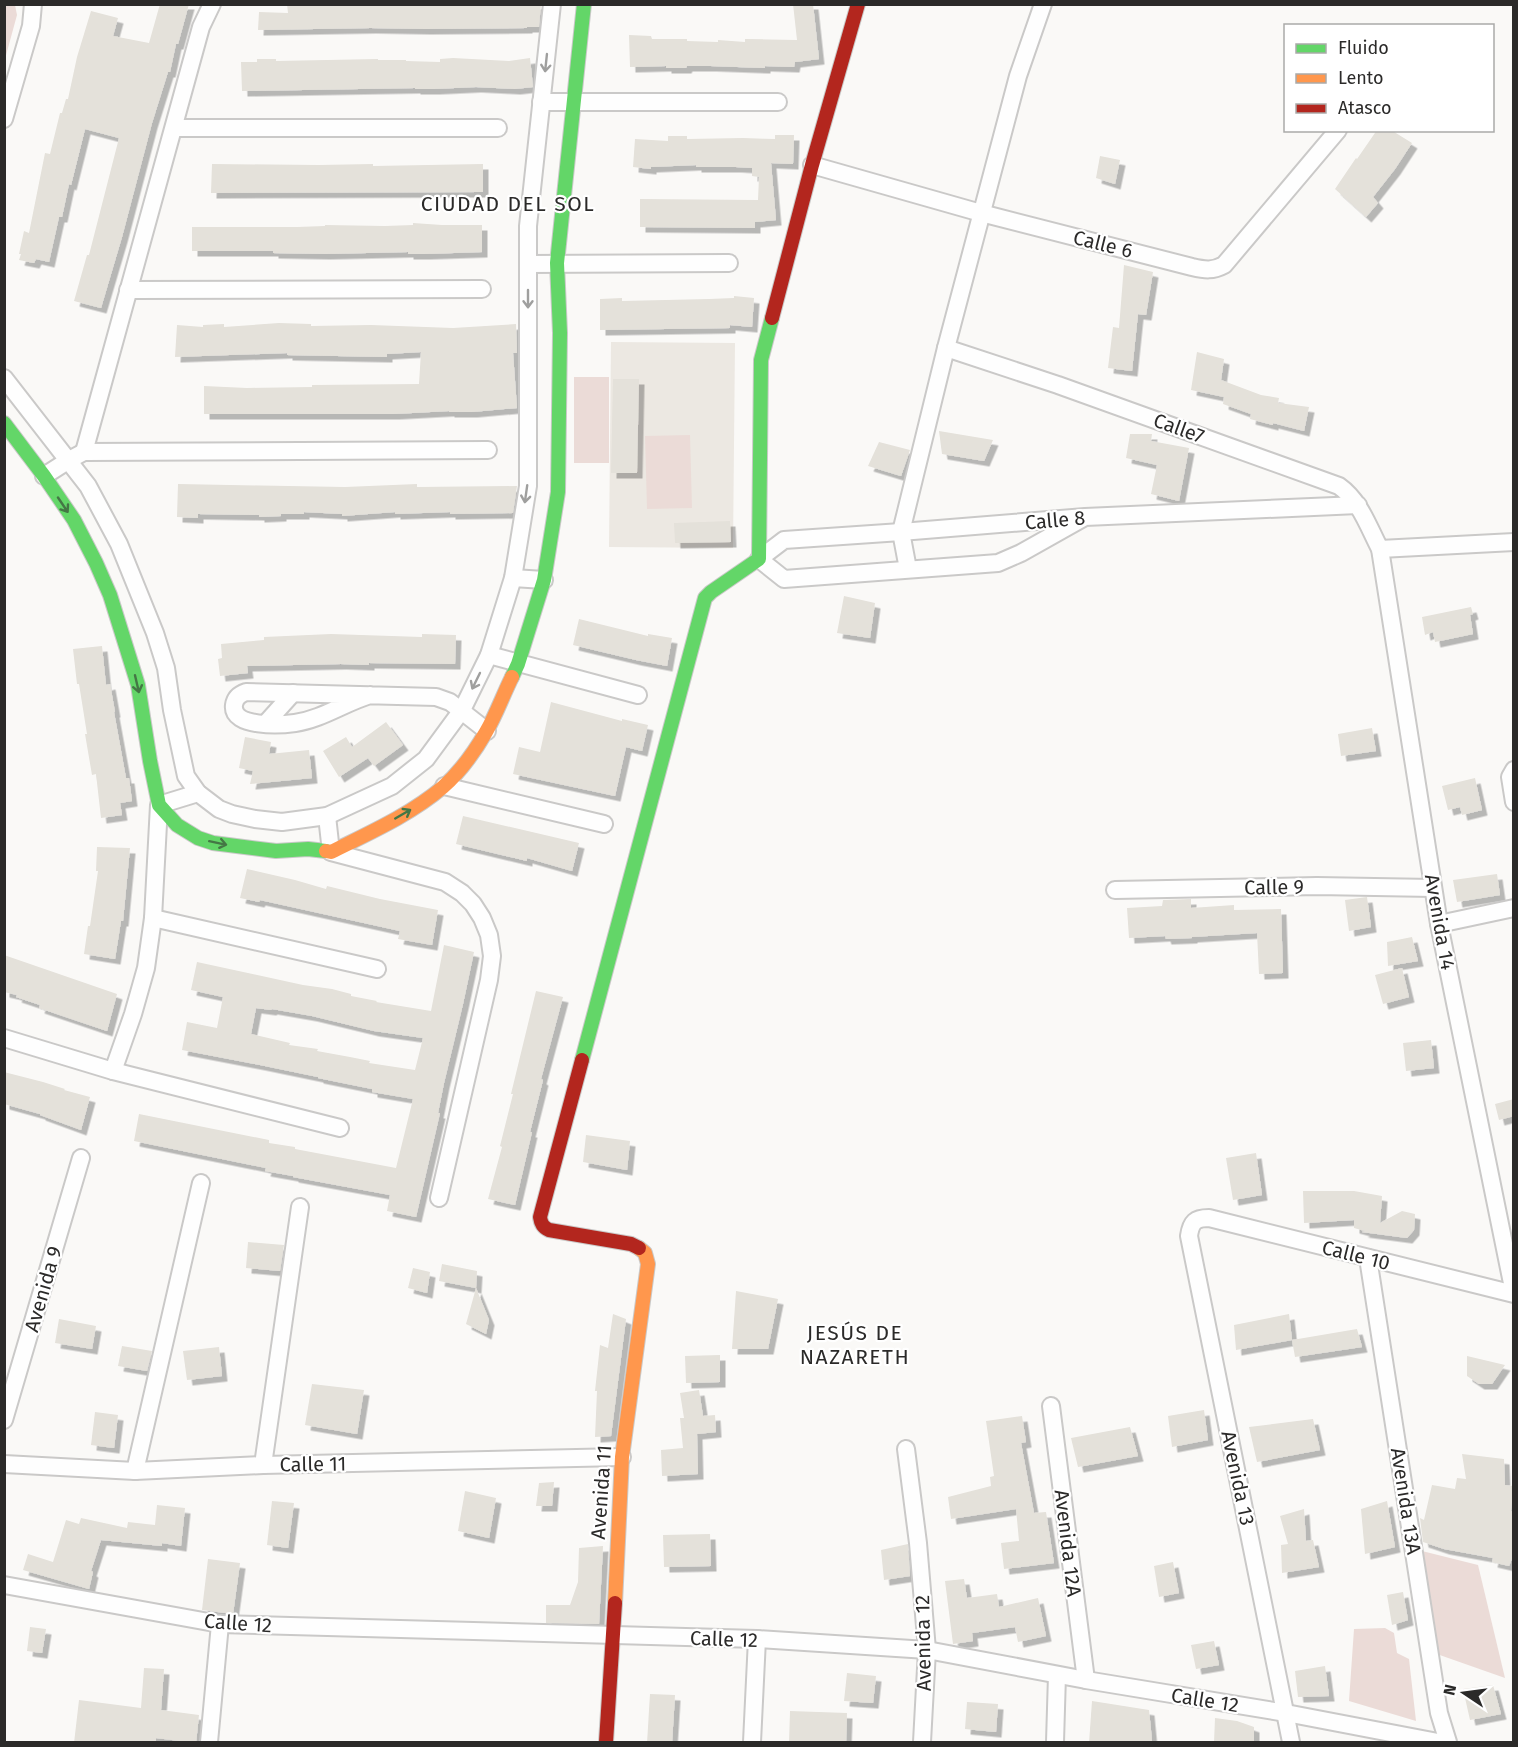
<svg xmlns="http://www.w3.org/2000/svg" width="1518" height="1747" viewBox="0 0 1518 1747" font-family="'Fira Sans',sans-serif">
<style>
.built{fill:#ece8e2}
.green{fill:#ebdbd7}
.building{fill:#e4e1da;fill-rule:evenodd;filter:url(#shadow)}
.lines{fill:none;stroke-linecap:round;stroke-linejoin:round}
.street-casing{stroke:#cac9c8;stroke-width:20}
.fast-casing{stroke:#cac9c8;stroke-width:16}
.slow-casing{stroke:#cac9c8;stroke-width:16}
.jam-casing{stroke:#cac9c8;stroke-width:16}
.street{stroke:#fefefe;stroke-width:16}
.fast{stroke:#63d668;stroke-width:14}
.slow{stroke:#ff974d;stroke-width:14}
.jam{stroke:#b3261e;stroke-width:14}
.oneway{stroke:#9f9f9e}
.oneway2{stroke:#447745}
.labels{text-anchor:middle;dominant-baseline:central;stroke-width:4.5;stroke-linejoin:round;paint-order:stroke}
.street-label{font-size:20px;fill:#2b2a29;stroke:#fff}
.neighbourhood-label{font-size:21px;letter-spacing:1.5px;fill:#2b2a29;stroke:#fff}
</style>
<defs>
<filter id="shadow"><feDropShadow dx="5.5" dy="5.5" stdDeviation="0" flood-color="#0004"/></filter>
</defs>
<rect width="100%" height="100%" fill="#faf9f7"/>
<polygon class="built" points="611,342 735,343 733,548 609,547"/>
<g class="green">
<polygon points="5,4 15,5 17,15 5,59"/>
<rect x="574" y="377" width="35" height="86"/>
<polygon points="690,435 692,508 647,509 645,436"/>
<polygon points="1422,1551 1478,1565 1505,1678 1434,1653"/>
<polygon points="1385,1628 1394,1633 1397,1653 1409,1659 1416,1721 1349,1701 1354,1629"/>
</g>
<g class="building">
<polygon points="160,4 189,4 178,44 176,44 170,72 168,72 152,123 122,237 101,308 74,301 87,255 89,255 119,138 85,129 71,185 69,184 62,217 59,217 49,262 36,259 34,263 19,260 21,254 19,254 24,231 29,233 45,153 50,154 60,113 62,113 66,99 68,99 77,57 91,11 118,18 113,36 149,43"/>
<polygon points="287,4 541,4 539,27 527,27 527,28 425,29 371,28 258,30 259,12 288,13"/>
<polygon points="793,4 813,4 819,59 795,62 794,67 765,66 765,68 711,66 687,66 686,68 666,68 666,66 630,67 629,35 651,36 652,39 687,39 687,41 718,42 718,40 745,42 745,39 797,40"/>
<polygon points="453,58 509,61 530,58 533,87 515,89 476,87 434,89 415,89 415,88 242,91 241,62 257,62 257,59 276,59 276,61 378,59 378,60 406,60 406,61 440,62 440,59"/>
<polygon points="1377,130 1391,130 1412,143 1395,169 1373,197 1378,203 1366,217 1335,189 1356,158 1357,159"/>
<polygon points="775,135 794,135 793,164 771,163 776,220 755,222 755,228 640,227 640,199 758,200 759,177 752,176 752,168 736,167 696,167 696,165 651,167 651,169 633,167 635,139 668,141 668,136 687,136 687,139 743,138 775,139"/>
<polygon points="1100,156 1120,160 1115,184 1096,178"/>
<polygon points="212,164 319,165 373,164 373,166 483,164 483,192 211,193"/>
<polygon points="413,223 442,225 482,225 482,252 425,254 408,254 408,252 325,254 273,253 273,251 192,251 192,227 297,227 325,226 325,225 385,226 413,225"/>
<polygon points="1124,265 1153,272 1146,315 1138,314 1132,371 1108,368 1113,327 1119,328"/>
<polygon points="734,296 754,298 752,327 730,325 730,328 600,330 600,299 622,298 622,301 709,299 734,298"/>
<polygon points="279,323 311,324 311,326 371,325 453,328 516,324 517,353 513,353 517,408 472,412 449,412 449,411 394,414 204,414 204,386 247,388 312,387 312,385 419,384 421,352 387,354 387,357 287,355 287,353 175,357 177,325 203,327 203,325 224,324 224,327"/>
<polygon points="1197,352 1224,359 1221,380 1261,395 1279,398 1278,403 1309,407 1304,431 1273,423 1273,425 1250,419 1251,414 1223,404 1224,397 1191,390"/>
<polygon points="613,379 639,379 637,473 611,473"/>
<polygon points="939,431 993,440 984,461 942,454"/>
<polygon points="1130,434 1152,434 1151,441 1189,448 1179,501 1151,494 1157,465 1126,458"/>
<polygon points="879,442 910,450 901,476 868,466"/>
<polygon points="178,484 345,487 417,484 417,487 517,486 513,513 450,514 450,512 395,514 395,512 342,516 342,514 304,512 304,514 281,514 281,516 259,517 259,515 198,514 198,518 177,517"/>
<polygon points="730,521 731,542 675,543 674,523"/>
<polygon points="844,596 875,603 870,638 837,633"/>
<polygon points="1471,607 1473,614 1470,615 1473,634 1435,642 1433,632 1425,635 1422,617"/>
<polygon points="579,619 648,636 648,634 672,638 667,666 636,660 573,645"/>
<polygon points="331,634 422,637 422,634 456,635 455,664 369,663 369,665 341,664 247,666 248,673 220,676 218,659 222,658 221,644 264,640 264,637"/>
<polygon points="102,646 106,685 110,684 115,712 114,712 126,778 129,778 132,801 120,803 122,815 101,818 96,774 92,775 85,734 87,734 79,684 77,684 73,649"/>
<polygon points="551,702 622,721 622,719 648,725 642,751 626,747 615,796 513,774 519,747 540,752"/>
<polygon points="386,722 403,745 374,766 368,758 339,777 323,751 346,737 352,747"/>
<polygon points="1372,728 1376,751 1341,756 1338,734"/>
<polygon points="245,737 271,742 269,754 309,750 312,778 250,784 253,771 239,768"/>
<polygon points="1475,778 1482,810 1462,815 1460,807 1448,810 1442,786"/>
<polygon points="463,816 579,843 572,871 527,858 527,861 456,844"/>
<polygon points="97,847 130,848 123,921 121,921 115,959 84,954 88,926 90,926 98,871 96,871"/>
<polygon points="247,869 295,880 326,889 327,886 380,899 438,910 432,945 398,939 400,931 260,900 259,902 240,898"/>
<polygon points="1497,874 1500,895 1457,902 1453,880"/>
<polygon points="1367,897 1371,927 1349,931 1345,900"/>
<polygon points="1191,899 1191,908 1234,905 1234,910 1281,909 1283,973 1259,974 1257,933 1192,937 1192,938 1166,939 1165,936 1129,938 1127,908 1162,906 1163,900"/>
<polygon points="1412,937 1418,961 1388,966 1387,942"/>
<path d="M 444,945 L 474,952 L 463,1004 L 444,1083 L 438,1113 L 440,1113 L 416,1217 L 387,1211 L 390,1195 L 293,1177 L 293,1176 L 265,1171 L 266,1168 L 134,1141 L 139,1114 L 269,1140 L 269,1143 L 295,1147 L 295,1149 L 396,1168 L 413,1099 L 372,1092 L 372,1089 L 318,1078 L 318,1077 L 260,1065 L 182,1050 L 187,1022 L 217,1028 L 223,997 L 191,990 L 197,962 L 303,985 L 332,989 L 351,994 L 351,996 L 377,1001 L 376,1002 L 431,1011 ZM 256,1008 L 271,1010 L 272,1009 L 312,1016 L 374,1031 L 423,1038 L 415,1070 L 369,1063 L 370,1061 L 350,1057 L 317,1051 L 318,1049 L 289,1045 L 290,1043 L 251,1034 Z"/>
<polygon points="4,955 117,994 107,1031 39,1008 40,1005 16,997 17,995 4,992"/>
<polygon points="1402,968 1409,997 1383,1004 1375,975"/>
<polygon points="536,991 563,997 541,1079 543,1080 530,1132 532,1132 515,1205 488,1199 502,1147 500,1146 513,1094 511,1094"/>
<polygon points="1431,1040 1434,1068 1406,1071 1403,1043"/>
<polygon points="4,1072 43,1082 65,1089 64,1090 90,1097 81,1130 40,1115 40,1114 4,1104"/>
<polygon points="1514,1099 1514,1116 1499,1120 1495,1104"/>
<polygon points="586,1135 630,1141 627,1170 583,1162"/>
<polygon points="1256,1153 1262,1195 1233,1200 1226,1158"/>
<polygon points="1303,1191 1354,1191 1382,1196 1380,1223 1402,1211 1415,1214 1414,1230 1407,1238 1362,1232 1365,1231 1354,1228 1354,1220 1304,1223"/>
<polygon points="248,1242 284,1245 280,1271 246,1268"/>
<polygon points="442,1264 477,1271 476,1288 489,1320 486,1334 466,1324 476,1288 439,1281"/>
<polygon points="413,1268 430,1272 427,1293 408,1288"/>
<polygon points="736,1291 778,1299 768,1349 732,1349"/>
<polygon points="613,1314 626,1319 611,1436 595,1437 597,1391 595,1391 600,1345 608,1348"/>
<polygon points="1289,1314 1292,1340 1236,1350 1234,1325"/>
<polygon points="59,1319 96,1326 92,1349 55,1343"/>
<polygon points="1357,1329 1362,1347 1295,1357 1292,1340"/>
<polygon points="122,1346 152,1351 147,1371 118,1366"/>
<polygon points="219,1347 222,1376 187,1380 183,1351"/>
<polygon points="720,1355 720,1382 686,1383 685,1356"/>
<polygon points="1467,1356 1505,1365 1492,1384 1479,1384 1467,1376"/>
<polygon points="312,1384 364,1390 357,1434 305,1425"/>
<polygon points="699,1390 703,1416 715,1415 716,1432 697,1434 698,1474 662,1476 661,1450 683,1448 680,1418 684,1418 680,1393"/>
<polygon points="1204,1410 1208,1440 1172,1447 1168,1416"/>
<polygon points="95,1412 118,1415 114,1448 91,1445"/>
<polygon points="1022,1416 1026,1442 1021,1443 1034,1513 1046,1512 1054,1563 1004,1569 1001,1543 1019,1541 1016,1509 951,1519 948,1497 991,1486 990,1477 994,1476 986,1421"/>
<polygon points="1313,1419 1320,1450 1257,1462 1249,1427"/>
<polygon points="1130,1427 1138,1456 1078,1467 1071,1438"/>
<polygon points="1462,1454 1504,1459 1505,1485 1514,1486 1511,1511 1514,1512 1514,1554 1509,1566 1492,1562 1493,1558 1444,1549 1423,1542 1420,1518 1424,1520 1432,1485 1455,1489 1457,1478 1466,1479"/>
<polygon points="554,1482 552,1506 536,1506 539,1483"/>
<polygon points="465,1491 496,1498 489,1538 458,1531"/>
<polygon points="272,1501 294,1503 288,1548 267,1545"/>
<polygon points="1387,1501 1395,1547 1365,1554 1361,1509"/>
<polygon points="157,1505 185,1508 181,1546 162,1543 162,1546 101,1540 91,1571 93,1572 89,1589 23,1570 28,1554 53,1562 66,1520 79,1524 81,1518 127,1528 128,1522 155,1525"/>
<polygon points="1304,1509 1306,1541 1313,1540 1319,1567 1282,1573 1281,1545 1288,1544 1280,1516"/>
<polygon points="710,1534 711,1566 664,1567 663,1535"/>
<polygon points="908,1544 910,1576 884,1580 881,1550"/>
<polygon points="603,1546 599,1624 546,1623 546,1605 570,1605 578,1582 579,1548"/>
<polygon points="208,1559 240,1563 233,1614 202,1610"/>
<polygon points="1173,1562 1179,1593 1159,1597 1154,1566"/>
<polygon points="964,1579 967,1598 997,1594 999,1607 1038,1598 1046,1636 1018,1642 1015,1627 972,1633 973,1641 953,1644 945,1581"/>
<polygon points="1403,1592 1408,1620 1392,1625 1387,1595"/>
<polygon points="30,1627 46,1629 42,1653 27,1651"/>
<polygon points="1214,1641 1219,1665 1196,1669 1191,1645"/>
<polygon points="1325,1666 1329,1696 1298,1697 1295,1671"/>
<polygon points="144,1668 164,1669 161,1710 199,1715 196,1743 156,1738 156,1743 74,1743 79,1700 141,1708"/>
<polygon points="847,1673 876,1676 873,1703 844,1701"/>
<polygon points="1493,1685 1501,1714 1470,1720 1463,1689"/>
<polygon points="650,1694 675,1695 672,1743 647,1743"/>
<polygon points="1092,1701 1149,1710 1152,1741 1143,1743 1089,1743"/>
<polygon points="967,1702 998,1704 996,1732 965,1729"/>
<polygon points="790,1711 847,1713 846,1743 789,1743"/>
<polygon points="1215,1718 1237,1721 1254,1727 1254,1743 1214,1743"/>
</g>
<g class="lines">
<defs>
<g id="street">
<polyline points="541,102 778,102"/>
<polyline points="4,119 31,26 33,4"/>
<polyline points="174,128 498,128"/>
<path d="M 812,165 L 981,213 L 1192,267 C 1205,270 1213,271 1224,265 L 1338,130"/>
<polyline points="528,264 729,263"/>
<polyline points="128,290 482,289"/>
<path d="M 946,348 L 1058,385 L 1339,486 C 1360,501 1368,526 1380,549 L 1439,924 L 1514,1293"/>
<polyline points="4,378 88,486 119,544 155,633 166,668 172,710 186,776 198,793 219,809 232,814 255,819 282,822 327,816 392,786 426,759 462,710 489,655 513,578 528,486 528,226 552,4"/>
<polyline points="84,452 201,27 212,4"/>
<polyline points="44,476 69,460 84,452 488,450"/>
<polyline points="1085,517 1021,553 998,563 784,579 759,559 784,540 901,532 1085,517 1358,505"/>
<polyline points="1380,549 1514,542"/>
<polyline points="908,569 901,532 946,348 1018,76 1043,4"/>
<polyline points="513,578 544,580"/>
<polyline points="489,655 638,695"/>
<path d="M 370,695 C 344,703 322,719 295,723 C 281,725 231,728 234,705 C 235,698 240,694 246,692 L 436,697 L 450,702 L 487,731"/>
<polyline points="266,723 293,693"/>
<polyline points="1514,770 1510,777 1514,802"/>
<polyline points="444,786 604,824"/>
<polyline points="327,816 331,852 445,882 462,893 473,904 482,918 489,935 492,956 489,980 439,1198"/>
<polyline points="1115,890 1317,886 1433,888"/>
<polyline points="153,918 377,969"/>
<polyline points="1439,924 1514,908"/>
<polyline points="4,1038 113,1071 340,1128"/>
<polyline points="113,1071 133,1014 146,968 153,918 159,805 198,793"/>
<polyline points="1368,1258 1439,1713 1448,1742"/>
<polyline points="1051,1406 1086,1680"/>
<polyline points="4,1420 81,1158"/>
<polyline points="906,1449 918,1543 927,1650 922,1742"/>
<polyline points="4,1464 135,1471 263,1465 622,1457"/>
<polyline points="263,1465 300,1207"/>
<polyline points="135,1471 201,1183"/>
<polyline points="4,1585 220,1624 757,1639 927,1650 1086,1680 1286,1713 1438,1742"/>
<polyline points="209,1742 220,1624"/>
<polyline points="752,1742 757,1639"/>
<polyline points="1055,1742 1057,1675"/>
<path d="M 1291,1742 L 1189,1236 C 1191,1222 1195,1218 1209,1218 L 1514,1294"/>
</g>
<g id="fast">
<polyline points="4,423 44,476 74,520 96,563 110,595 138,685 150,761 159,805 177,825 198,838 213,843 276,851 308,849 326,851"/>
<polyline points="512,677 518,664 544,580 558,492 560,333 557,263 584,4"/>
<polyline points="582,1060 705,598 711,592 759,559 761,360 772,318"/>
</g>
<g id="slow">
<path d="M 326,851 L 331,852 C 369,833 410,815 443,787 C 460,772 475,751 486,732 C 496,715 503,695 512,677"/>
<polyline points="615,1603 622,1457 648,1264 645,1253 639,1248"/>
</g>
<g id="jam">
<polyline points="772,318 812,165 858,4"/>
<path d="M 582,1060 L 540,1217 C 541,1224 543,1227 549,1230 L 631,1244 L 639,1248"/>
<polyline points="606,1742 615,1603"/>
</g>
</defs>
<use href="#street" class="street-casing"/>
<use href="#fast" class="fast-casing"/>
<use href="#slow" class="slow-casing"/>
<use href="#jam" class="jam-casing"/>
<use href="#street" class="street"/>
<use href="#fast" class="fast"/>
<use href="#slow" class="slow"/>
<use href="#jam" class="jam"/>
</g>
<defs><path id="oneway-shaft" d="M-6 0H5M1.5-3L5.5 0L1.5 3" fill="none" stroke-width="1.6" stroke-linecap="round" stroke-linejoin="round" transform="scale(1.5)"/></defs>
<g class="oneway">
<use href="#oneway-shaft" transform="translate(546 63) rotate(96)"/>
<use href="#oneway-shaft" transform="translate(528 299) rotate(90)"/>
<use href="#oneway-shaft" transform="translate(526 494) rotate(98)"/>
<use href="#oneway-shaft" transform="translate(476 681) rotate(116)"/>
</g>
<g class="oneway2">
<use href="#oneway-shaft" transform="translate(63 505) rotate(56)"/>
<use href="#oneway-shaft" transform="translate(137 684) rotate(77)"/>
<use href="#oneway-shaft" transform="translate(403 814) rotate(-30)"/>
<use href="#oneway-shaft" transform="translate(218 843) rotate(12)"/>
</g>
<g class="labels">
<g class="street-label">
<text transform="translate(1103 244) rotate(14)">Calle 6</text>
<text transform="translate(1179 428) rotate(20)">Calle7</text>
<text transform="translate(1055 520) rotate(-5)">Calle 8</text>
<text transform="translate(1274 887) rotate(-1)">Calle 9</text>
<text transform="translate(1440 922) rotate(80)">Avenida 14</text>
<text transform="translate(1356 1255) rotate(14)">Calle 10</text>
<text transform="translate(43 1289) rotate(-74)">Avenida 9</text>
<text transform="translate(313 1464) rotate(-1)">Calle 11</text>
<text transform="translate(1238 1478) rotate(78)">Avenida 13</text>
<text transform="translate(601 1492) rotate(-86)">Avenida 11</text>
<text transform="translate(1406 1501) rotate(81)">Avenida 13A</text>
<text transform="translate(1068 1543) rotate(83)">Avenida 12A</text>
<text transform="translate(238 1623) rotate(4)">Calle 12</text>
<text transform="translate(724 1639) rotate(2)">Calle 12</text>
<text transform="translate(923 1643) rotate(-91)">Avenida 12</text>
<text transform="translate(1205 1700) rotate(9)">Calle 12</text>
</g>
<g class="neighbourhood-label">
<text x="508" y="204">CIUDAD DEL SOL</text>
<text x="855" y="1333">JESÚS DE<tspan x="855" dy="24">NAZARETH</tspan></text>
</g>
</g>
<rect width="1518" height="1747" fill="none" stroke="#2b2a29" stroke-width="12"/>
<rect x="1284" y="24" width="210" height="108" fill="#ffffff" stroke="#aaaaa9" stroke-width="1.5"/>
<rect x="1296" y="44" width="30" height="9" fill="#63d668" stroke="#aaaaa9" stroke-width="1.5"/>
<text x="1338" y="54" font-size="18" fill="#2b2a29">Fluido</text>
<rect x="1296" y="74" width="30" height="9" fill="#ff974d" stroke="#aaaaa9" stroke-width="1.5"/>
<text x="1338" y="84" font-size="18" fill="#2b2a29">Lento</text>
<rect x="1296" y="104" width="30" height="9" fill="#b3261e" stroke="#aaaaa9" stroke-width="1.5"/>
<text x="1338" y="114" font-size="18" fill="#2b2a29">Atasco</text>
<g transform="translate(1464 1693) rotate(283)" stroke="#ffffff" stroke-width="4.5" paint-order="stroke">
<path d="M0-4.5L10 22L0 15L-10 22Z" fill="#2b2a29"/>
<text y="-9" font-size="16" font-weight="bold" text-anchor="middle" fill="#2b2a29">N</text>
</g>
</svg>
